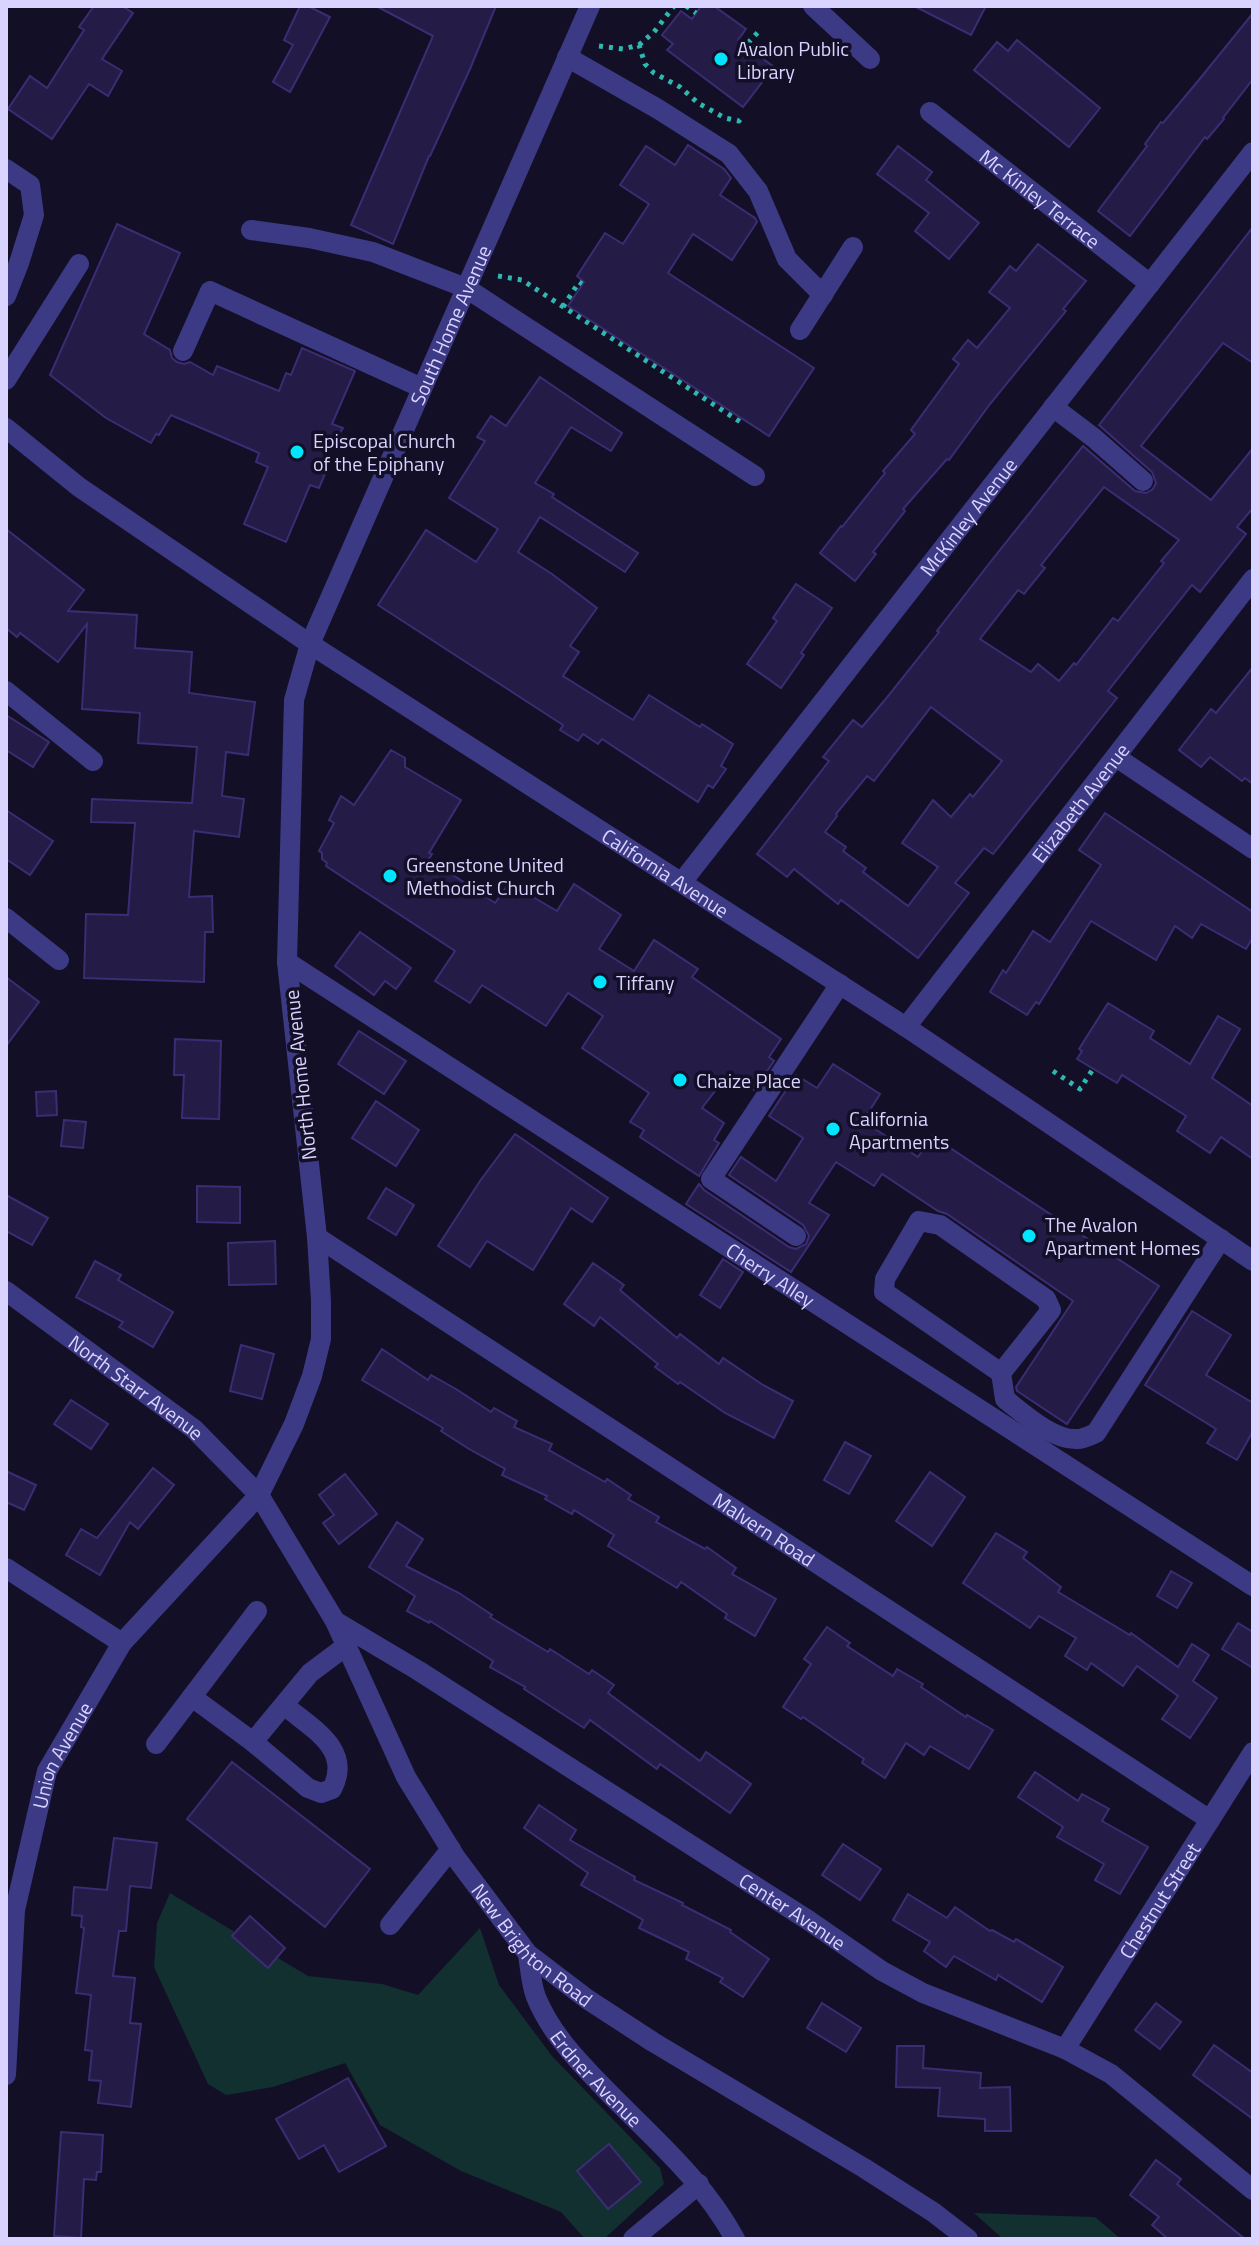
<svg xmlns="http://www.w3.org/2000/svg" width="1259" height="2245" viewBox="0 0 1259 2245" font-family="'Titillium Web',sans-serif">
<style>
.green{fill:#12302f}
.building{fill:#241b47;stroke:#3b2d73;stroke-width:2;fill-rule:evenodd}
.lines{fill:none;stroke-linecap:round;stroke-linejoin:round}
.path{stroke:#2fb8b0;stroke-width:5;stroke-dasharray:4 6;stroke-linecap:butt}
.minor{stroke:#3d3a85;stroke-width:20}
.poi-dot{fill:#00e5ff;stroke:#130f26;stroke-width:3}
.labels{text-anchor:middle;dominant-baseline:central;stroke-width:7;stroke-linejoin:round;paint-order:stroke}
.poi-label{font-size:20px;fill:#d9d4ff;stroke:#130f26;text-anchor:start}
.street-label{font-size:20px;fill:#d9d4ff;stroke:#130f26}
</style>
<rect width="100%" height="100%" fill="#130f26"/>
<g class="green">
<polygon points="170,1893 308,1976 382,1984 418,1995 480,1928 499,1985 552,2056 660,2168 664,2184 604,2239 585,2239 561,2212 461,2171 380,2125 345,2063 273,2087 226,2095 208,2084 154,1967 157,1923"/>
<polygon points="974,2213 1095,2217 1121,2239 1003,2239"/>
</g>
<g class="building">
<polygon points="94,6 122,6 133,13 102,59 122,71 108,96 89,84 52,139 8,109 30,76 47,88 84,30 79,27"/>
<polygon points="300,6 308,6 330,17 290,92 273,82 293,45 284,40"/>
<polygon points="376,6 496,6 470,69 430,156 429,156 393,244 351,225 433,36"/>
<polygon points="701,6 714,6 746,29 738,40 774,67 743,107 667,50 673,44 662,35 681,11 692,19"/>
<polygon points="914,6 986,6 971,35"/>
<polygon points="1253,13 1253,79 1223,118 1224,119 1207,139 1205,137 1130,236 1098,211 1147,146 1145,144 1161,122 1163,123 1198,81"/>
<polygon points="1017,40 1100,108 1069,147 974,70 997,42 1008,51"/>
<polygon points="688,145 724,169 731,178 720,195 755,218 757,222 732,260 693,234 668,273 814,368 769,436 568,306 584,282 577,276 605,233 623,244 649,204 620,185 646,146 675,165"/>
<polygon points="898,146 932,172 926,180 979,223 949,259 915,231 929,213 877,174"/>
<polygon points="117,224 180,253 144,334 170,350 172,358 177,362 184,364 190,362 213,375 217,366 279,391 286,373 291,375 302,348 355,371 332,424 343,428 321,463 328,467 319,488 310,485 286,542 244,524 268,467 256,462 259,453 171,415 159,435 156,434 151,443 106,418 50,375"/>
<path d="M 1253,227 L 1253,363 L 1223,343 L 1141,446 L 1211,500 L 1253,448 L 1253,508 L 1237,527 L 1246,534 L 1200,592 L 1192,585 L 1160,625 L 1108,691 L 1117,698 L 993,854 L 984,848 L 955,883 L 969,893 L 918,958 L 841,900 L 838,904 L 794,869 L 787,877 L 757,854 L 829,761 L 823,757 L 853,720 L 862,727 L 884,701 L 939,632 L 937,631 L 988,565 L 1083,446 L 1135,491 L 1146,493 L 1153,489 L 1156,483 L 1152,472 L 1099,425 ZM 1104,487 L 1179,540 L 1161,561 L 1164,563 L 1118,621 L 1113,618 L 1076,665 L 1074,663 L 1059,681 L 1038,664 L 1031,672 L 980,639 L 1018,590 L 1024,594 L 1045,568 L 1041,565 ZM 931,707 L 1002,761 L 973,797 L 970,794 L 951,817 L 933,800 L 902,843 L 938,867 L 908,906 L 863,872 L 866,868 L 843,851 L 846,847 L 825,832 L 837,816 L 836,814 L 867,776 L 874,781 Z"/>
<polygon points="1038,244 1086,281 1063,309 1066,311 990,404 949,460 947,459 903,509 905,511 873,552 876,554 855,581 820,553 841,526 842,527 885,473 883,471 915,434 911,430 959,364 953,359 968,340 977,348 1010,308 989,292 1010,266 1016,271"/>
<polygon points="540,377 622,433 611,451 571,427 535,483 554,494 552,497 638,553 625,572 540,517 518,552 552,574 597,608 570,646 579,652 563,676 633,720 649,695 700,727 702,724 733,744 721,766 726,769 713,788 708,785 698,802 602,739 598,744 583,734 578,741 560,730 563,725 378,605 426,530 476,562 498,529 449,498 485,441 477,437 491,416 506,426"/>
<polygon points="6,529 84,590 68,611 137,615 135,648 192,652 189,693 255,702 248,755 226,752 222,796 244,799 239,837 194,831 189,897 212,896 213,932 205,932 204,982 84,978 86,914 128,915 135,823 91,822 92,799 192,803 197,747 138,743 140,713 82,709 87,624 58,662 20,633 17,637 6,628"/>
<polygon points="796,584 832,608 801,653 804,655 781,688 747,664 777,621 773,618"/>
<polygon points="1253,667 1253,784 1245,778 1242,781 1210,757 1201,767 1179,750 1211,709 1216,713"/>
<polygon points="6,715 49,742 33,767 6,750"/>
<polygon points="391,750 405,758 405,767 461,800 429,853 432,854 429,859 495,903 509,883 557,911 574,884 621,915 599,949 634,971 654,940 698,969 692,977 781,1039 769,1057 774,1061 754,1090 729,1073 702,1108 724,1123 714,1140 719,1143 699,1176 640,1137 644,1130 630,1122 649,1093 582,1048 603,1016 568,993 546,1026 482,985 470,1003 435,981 455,951 326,866 327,863 322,859 322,853 319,851 334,823 329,820 341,796 354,805"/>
<polygon points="6,810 53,841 30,875 6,859"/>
<polygon points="1105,813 1253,912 1253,937 1246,949 1201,924 1192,938 1175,926 1156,960 1091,921 1039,1004 1036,1002 1027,1015 990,992 1003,970 1006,973 1033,931 1050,942 1101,865 1079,850"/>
<polygon points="360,932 411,968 396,989 385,981 374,995 335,966"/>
<polygon points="6,977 39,1002 6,1046"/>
<polygon points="1108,1003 1154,1031 1150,1038 1190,1064 1218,1016 1240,1029 1212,1078 1253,1106 1253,1159 1221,1137 1210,1153 1177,1131 1186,1116 1122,1075 1117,1083 1077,1059 1082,1051 1079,1049"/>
<polygon points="359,1031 406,1061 384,1094 338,1064"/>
<polygon points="175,1039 221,1041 219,1119 182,1118 184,1075 174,1075"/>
<polygon points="833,1064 880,1094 863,1121 918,1157 932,1136 1159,1286 1067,1424 1017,1391 1016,1387 1073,1301 947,1214 938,1211 882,1174 874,1186 836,1162 809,1203 829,1215 791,1272 686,1204 699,1184 704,1190 789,1247 796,1249 806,1244 809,1236 803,1225 729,1175 741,1157 776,1181 803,1138 769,1116 796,1075 817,1088"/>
<polygon points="56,1091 57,1115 37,1116 36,1092"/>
<polygon points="376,1101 419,1130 396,1166 352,1138"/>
<polygon points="64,1120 86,1122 83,1148 61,1146"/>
<polygon points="515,1134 608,1198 592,1222 571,1208 533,1270 487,1241 470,1267 438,1246 480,1181"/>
<polygon points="197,1186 240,1187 240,1223 197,1222"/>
<polygon points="386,1188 414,1205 396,1235 368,1218"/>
<polygon points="6,1195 48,1218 32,1245 6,1231"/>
<polygon points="275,1241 276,1284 229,1285 228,1243"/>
<polygon points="723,1259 743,1272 720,1308 700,1295"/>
<polygon points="95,1261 121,1275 118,1280 173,1312 153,1347 119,1327 123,1322 76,1297"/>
<polygon points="593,1263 624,1285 620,1290 677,1338 680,1334 719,1364 723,1358 763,1385 793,1401 774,1438 725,1413 680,1382 678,1384 655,1367 658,1364 600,1317 594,1326 564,1304"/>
<polygon points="1192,1311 1231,1335 1206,1375 1253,1403 1253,1431 1237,1460 1207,1443 1216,1429 1145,1385"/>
<polygon points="241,1345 274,1354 262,1399 230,1391"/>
<polygon points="382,1349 428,1380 431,1375 456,1389 491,1412 494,1408 517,1421 514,1427 552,1444 549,1450 605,1482 607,1479 631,1495 628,1499 659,1517 656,1522 705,1549 707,1547 736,1568 732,1574 776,1599 755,1636 725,1618 727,1614 681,1582 677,1588 608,1546 614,1535 574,1510 572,1514 545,1499 547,1496 502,1475 505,1469 469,1449 441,1431 443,1428 362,1380"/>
<polygon points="71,1400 108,1424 91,1449 54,1424"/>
<polygon points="845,1442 871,1456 849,1494 824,1480"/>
<polygon points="153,1468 174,1485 138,1529 130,1522 100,1575 66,1555 81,1529 97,1538"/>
<polygon points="6,1471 36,1485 24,1510 6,1502"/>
<polygon points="930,1472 965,1497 932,1546 896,1521"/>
<polygon points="345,1474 377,1514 339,1544 323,1523 334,1515 319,1495"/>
<polygon points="397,1522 423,1539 406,1566 459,1593 492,1615 490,1617 548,1652 550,1649 589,1674 592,1670 614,1685 608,1693 700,1761 706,1752 751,1784 730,1813 660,1764 657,1769 590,1720 584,1728 524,1689 525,1687 490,1667 493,1661 430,1621 429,1623 407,1611 415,1596 369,1567"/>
<polygon points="996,1533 1027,1552 1023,1558 1061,1587 1058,1592 1130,1635 1131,1633 1178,1667 1192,1644 1209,1655 1193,1681 1217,1698 1190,1738 1162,1719 1178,1696 1137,1666 1123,1686 1091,1663 1087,1670 1065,1656 1076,1638 1039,1616 1030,1628 963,1583"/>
<polygon points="1171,1571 1192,1583 1177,1608 1157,1596"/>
<polygon points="1238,1623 1253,1632 1253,1668 1222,1649"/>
<polygon points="827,1627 850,1643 847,1646 893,1676 897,1669 923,1684 921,1687 966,1717 967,1715 993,1730 969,1769 930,1746 924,1755 906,1743 885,1778 862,1763 864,1759 803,1717 801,1719 783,1707 811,1664 804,1659"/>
<polygon points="232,1762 370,1869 325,1927 187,1819"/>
<polygon points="1035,1772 1078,1801 1082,1794 1109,1809 1102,1821 1148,1847 1120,1894 1095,1880 1104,1864 1057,1837 1063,1827 1018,1797"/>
<polygon points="539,1805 576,1830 570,1840 635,1877 634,1880 683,1903 682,1905 731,1930 730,1932 769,1959 743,1997 720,1982 723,1978 686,1959 689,1952 639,1928 643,1920 581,1885 588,1873 524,1828"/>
<polygon points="114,1838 157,1843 151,1888 130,1886 126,1931 119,1931 113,1976 135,1978 130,2023 141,2024 131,2107 98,2103 101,2081 89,2080 92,2051 85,2050 91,1995 76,1993 84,1928 81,1927 82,1916 72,1915 74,1887 107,1890"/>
<polygon points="843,1844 881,1869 860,1900 822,1875"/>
<polygon points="908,1894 947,1918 955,1907 990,1931 992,1930 1014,1942 1016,1939 1063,1967 1042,2002 998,1975 996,1980 954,1956 946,1967 924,1951 930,1942 893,1920"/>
<polygon points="250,1916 285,1948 268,1968 232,1936"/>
<polygon points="822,2003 861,2028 846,2052 807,2028"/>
<polygon points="1156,2003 1181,2022 1160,2049 1135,2030"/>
<polygon points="1214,2045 1253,2073 1253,2119 1193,2075"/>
<polygon points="897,2046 924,2046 923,2068 981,2073 980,2088 1010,2087 1011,2131 985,2131 985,2119 938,2116 940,2088 896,2087"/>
<polygon points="348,2078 386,2146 339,2172 324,2145 299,2159 276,2119"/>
<polygon points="61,2132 103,2135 101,2172 97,2172 96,2180 84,2179 81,2238 54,2236"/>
<polygon points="609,2144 641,2182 608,2209 577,2171"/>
<polygon points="1156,2160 1181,2179 1177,2184 1245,2239 1168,2239 1152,2225 1159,2217 1130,2195"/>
</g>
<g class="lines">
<g class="path">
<polyline points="686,6 696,13"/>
<polyline points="748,43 760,30"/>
<polyline points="639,45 654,32 674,6"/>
<polyline points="599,46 623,49 639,45 645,64 654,73 680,87 698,103 725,118 739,121 742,117"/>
<polyline points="498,276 522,280 742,423"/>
<polyline points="563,307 579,282 582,284"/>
<polyline points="1053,1071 1080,1089 1093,1069"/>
</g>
<g class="minor">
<polyline points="813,6 870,59"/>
<polyline points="567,57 658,109 729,154 758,191 787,259 823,295"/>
<path id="s1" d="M 930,112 L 1150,284"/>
<polyline points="6,169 30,185 34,215 19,263 6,296"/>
<polyline points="251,230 309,238 373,252 466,288 755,476"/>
<polyline points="800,330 853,247"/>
<polyline points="183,351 210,291 422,388"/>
<polyline points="6,380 79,264"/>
<polyline points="1053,407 1094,438 1143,481"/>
<path id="s2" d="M 6,428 L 79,487 L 310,644 L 906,1027 L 1253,1261"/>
<polyline points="6,691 93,761"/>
<polyline points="1116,757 1253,849"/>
<path id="s3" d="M 682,882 L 1253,152"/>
<polyline points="6,918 59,960"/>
<path id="s4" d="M 287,962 L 1253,1586"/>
<path id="s5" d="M 906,1027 L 1253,579"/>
<polyline points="796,1236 711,1179 840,984"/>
<path id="s6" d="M 317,1237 L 1210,1820"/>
<path id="s7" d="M 6,1291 L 194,1429 L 259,1495 L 335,1621 L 406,1777 L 456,1858 L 528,1954 L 587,1999 L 653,2042 L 864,2168 L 933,2212 L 968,2239"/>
<path d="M 1001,1373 L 1051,1310 L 1046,1299 L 940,1225 L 919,1221 L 885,1279 L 884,1292 L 1001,1373 L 1005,1399 C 1023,1413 1053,1441 1078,1439 C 1083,1439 1091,1435 1096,1433 L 1221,1239"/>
<polyline points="6,1568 122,1643"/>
<path id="s8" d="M 335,1621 L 419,1671 L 808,1920 L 882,1971 L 923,1993 L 1065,2049 L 1111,2074 L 1253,2190"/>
<polyline points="192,1697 253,1742"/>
<path d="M 284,1705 C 311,1728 353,1749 332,1789 L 321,1793 L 308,1788 L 253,1742 L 310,1673 L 346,1646"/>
<polyline points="156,1744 257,1611"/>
<polyline points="390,1925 451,1849"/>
<path id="s9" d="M 528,1954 C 530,1968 531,1984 536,1997 C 551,2034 579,2062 606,2090 C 652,2137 704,2181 735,2239"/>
<path id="s10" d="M 1065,2049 L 1253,1752"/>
<path id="s11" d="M 6,2075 L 15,1910 L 47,1771 L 122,1643 L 259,1495 L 294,1424 L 312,1376 L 321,1339 L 321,1301 L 317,1237 L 287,962 L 294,700 L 310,644 L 590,6"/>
<polyline points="633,2239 699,2184"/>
</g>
</g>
<g class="poi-dot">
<circle cx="721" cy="59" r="8"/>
<circle cx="297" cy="452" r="8"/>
<circle cx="390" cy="876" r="8"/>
<circle cx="600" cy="982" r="8"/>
<circle cx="680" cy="1080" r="8"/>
<circle cx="833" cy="1129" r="8"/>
<circle cx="1029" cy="1236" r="8"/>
</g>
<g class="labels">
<g class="poi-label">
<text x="737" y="48">Avalon Public<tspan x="737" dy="23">Library</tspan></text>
<text x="313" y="440">Episcopal Church<tspan x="313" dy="23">of the Epiphany</tspan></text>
<text x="406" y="864">Greenstone United<tspan x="406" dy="23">Methodist Church</tspan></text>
<text x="616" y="982">Tiffany</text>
<text x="696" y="1080">Chaize Place</text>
<text x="849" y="1118">California<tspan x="849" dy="23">Apartments</tspan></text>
<text x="1045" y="1224">The Avalon<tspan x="1045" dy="23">Apartment Homes</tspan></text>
</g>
<g class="street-label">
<text stroke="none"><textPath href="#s1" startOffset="140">Mc Kinley Terrace</textPath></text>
<text stroke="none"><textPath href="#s11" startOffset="1874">South Home Avenue</textPath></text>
<text stroke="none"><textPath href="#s3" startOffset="464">McKinley Avenue</textPath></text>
<text stroke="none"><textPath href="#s5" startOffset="284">Elizabeth Avenue</textPath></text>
<text stroke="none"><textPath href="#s2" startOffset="796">California Avenue</textPath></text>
<text transform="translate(300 1075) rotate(-96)">North Home Avenue</text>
<text stroke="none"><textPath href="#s4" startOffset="576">Cherry Alley</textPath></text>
<text stroke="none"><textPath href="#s7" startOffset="162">North Starr Avenue</textPath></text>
<text stroke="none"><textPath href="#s6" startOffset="534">Malvern Road</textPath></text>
<text stroke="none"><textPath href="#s11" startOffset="328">Union Avenue</textPath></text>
<text stroke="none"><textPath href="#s10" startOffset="176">Chestnut Street</textPath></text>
<text stroke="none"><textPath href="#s8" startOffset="542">Center Avenue</textPath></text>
<text stroke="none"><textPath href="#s7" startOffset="856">New Brighton Road</textPath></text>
<text stroke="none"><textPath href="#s9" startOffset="146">Erdner Avenue</textPath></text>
</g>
</g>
<rect width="1259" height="2245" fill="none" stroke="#d9d4ff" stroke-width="16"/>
</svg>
